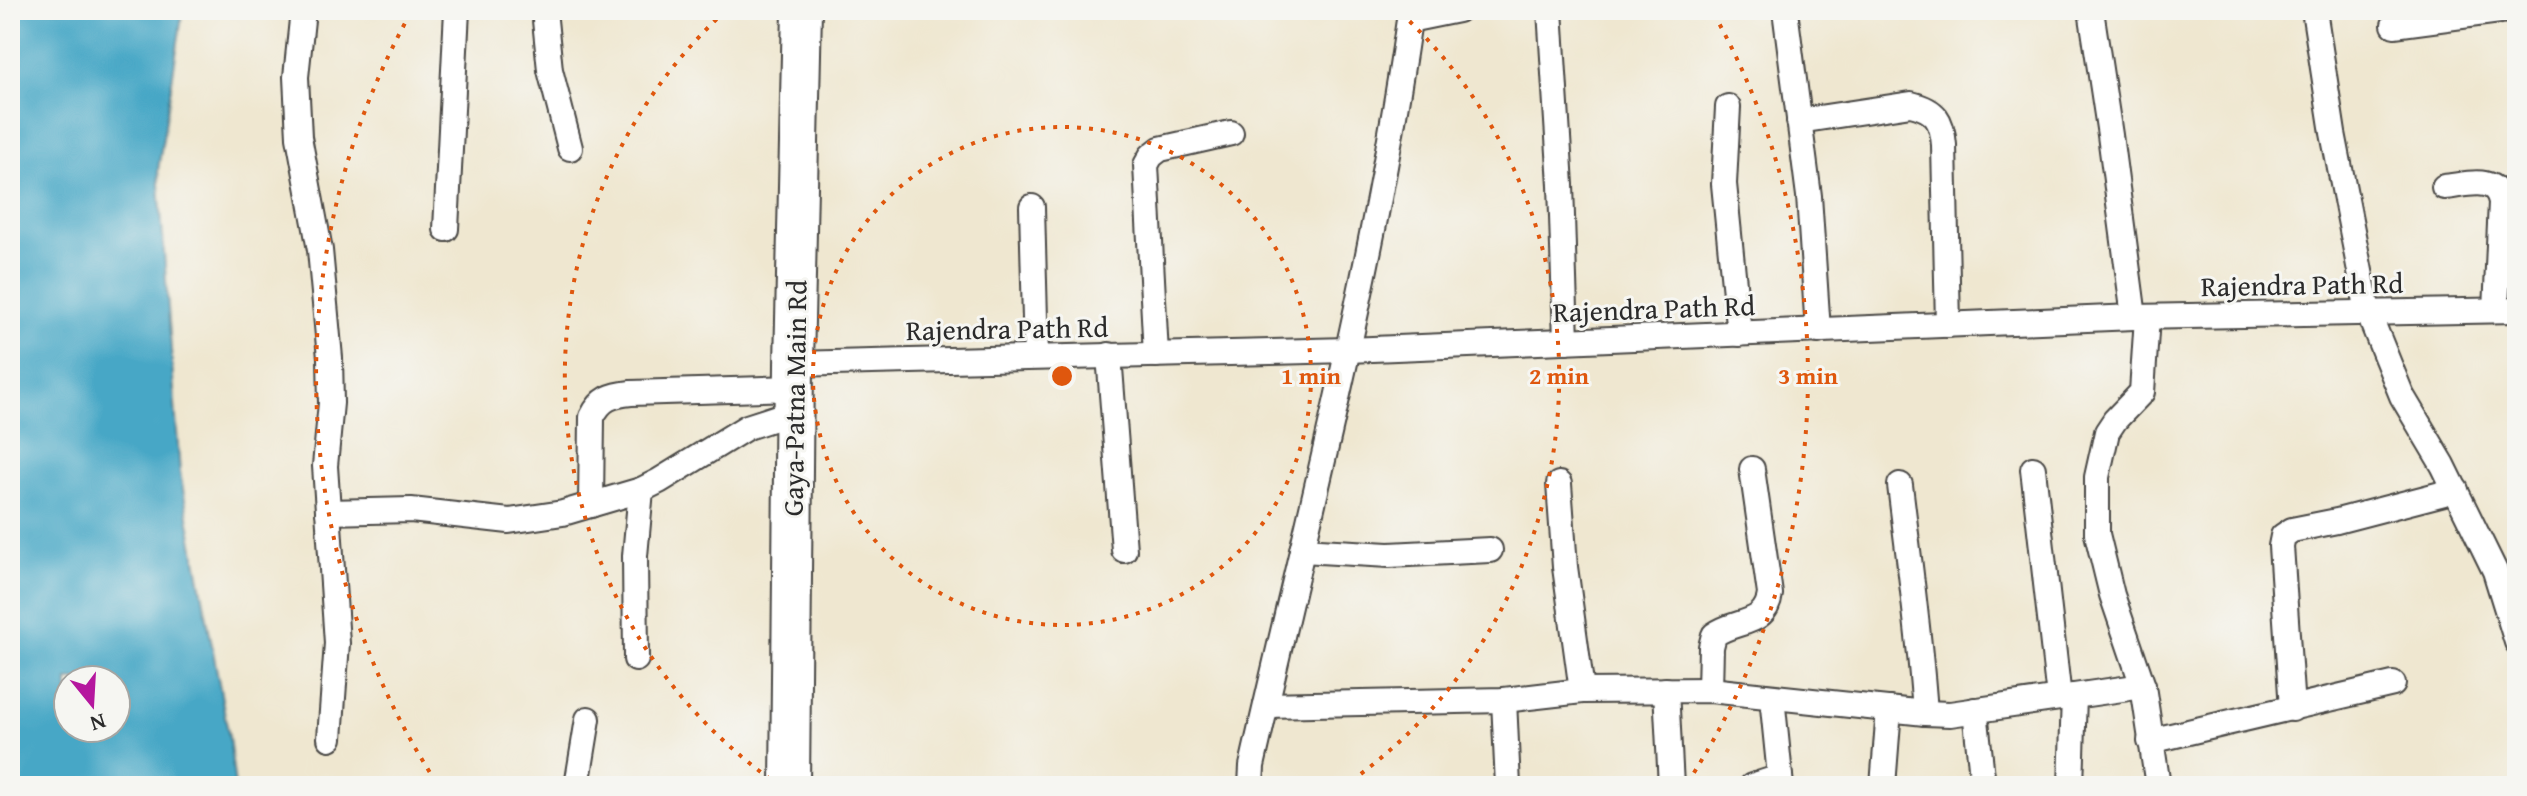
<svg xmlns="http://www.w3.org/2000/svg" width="2527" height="796" viewBox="0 0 2527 796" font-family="'Gentium Book Plus',serif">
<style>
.water{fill:#47a7c6;stroke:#396978;stroke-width:2;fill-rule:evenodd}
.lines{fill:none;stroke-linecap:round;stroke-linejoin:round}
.street-casing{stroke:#484744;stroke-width:28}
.primary-casing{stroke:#484744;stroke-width:42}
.street{stroke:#fff;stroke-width:24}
.primary{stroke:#fff;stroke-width:38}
.ring{fill:none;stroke:#df570e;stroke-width:4;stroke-dasharray:4 8}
.labels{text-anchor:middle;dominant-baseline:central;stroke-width:6;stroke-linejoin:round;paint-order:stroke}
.street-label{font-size:28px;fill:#2b2b2b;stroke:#f6f6f2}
.centre{fill:#df570e;stroke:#f6f6f2;stroke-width:4}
.ring-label{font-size:24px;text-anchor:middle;font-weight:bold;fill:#df570e;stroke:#f6f6f2;stroke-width:6;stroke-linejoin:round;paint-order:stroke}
</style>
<rect width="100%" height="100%" fill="#f6f6f2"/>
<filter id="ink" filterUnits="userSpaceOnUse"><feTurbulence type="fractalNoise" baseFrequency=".0125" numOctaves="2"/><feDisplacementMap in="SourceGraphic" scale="16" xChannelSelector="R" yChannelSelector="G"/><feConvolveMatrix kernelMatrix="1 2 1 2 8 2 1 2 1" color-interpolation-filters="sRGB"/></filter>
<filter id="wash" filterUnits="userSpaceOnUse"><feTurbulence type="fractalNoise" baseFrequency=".006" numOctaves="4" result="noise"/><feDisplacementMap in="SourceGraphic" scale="32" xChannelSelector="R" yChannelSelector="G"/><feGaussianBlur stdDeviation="1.8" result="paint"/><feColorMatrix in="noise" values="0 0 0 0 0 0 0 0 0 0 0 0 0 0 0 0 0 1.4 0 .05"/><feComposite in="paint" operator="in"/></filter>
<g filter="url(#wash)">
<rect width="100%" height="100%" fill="#efe7d0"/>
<path class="water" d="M 10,10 L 183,10 L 158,170 L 180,473 L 229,737 L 235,786 L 10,786 ZM 68,680 L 116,680 L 116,728 L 68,728 Z"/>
</g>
<g filter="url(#ink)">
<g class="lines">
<defs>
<g id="street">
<polyline points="303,10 296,77 299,137 320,250 330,358 331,403 325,466 337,643 330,738"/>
<polyline points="544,10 550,70 570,148"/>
<polyline points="1550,10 1561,185 1566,341"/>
<polyline points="1785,10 1809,196 1818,331"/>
<polyline points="2091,10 2110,135 2134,317"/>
<polyline points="2314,10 2333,133 2368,312 2402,396 2443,465 2495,571 2517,642"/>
<polyline points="1409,20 1458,10"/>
<polyline points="2394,25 2507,10"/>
<polyline points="1728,107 1724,184 1739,334"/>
<path d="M 1799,121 L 1911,104 C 1936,110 1942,120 1944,145 L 1948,325"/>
<path d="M 2444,187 C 2466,185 2496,174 2501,202 L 2496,310"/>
<polyline points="1032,207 1036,357"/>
<polyline points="446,229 457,10"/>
<polyline points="2147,317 2142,392 2115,420 2107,432 2097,477 2097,534 2112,595 2143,686 2158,786"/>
<polyline points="1109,355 1124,550"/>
<polyline points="1156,355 1146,165 1151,156 1160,149 1231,133"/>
<polyline points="794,364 1348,350 2134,317 2517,310"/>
<polyline points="2033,469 2059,698"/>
<polyline points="1559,484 1565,567 1582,691"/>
<path d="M 1900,485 C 1909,561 1920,637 1925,713"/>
<path d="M 591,505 L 592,417 C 601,398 612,395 631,393 L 794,388"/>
<polyline points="328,512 411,510 509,521 563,513 641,490 659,481 747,427 793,412"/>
<polyline points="1302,550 1389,555 1490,550"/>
<polyline points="636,659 635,556 641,490"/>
<polyline points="1666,690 1671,786"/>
<path d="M 1710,690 L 1711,647 L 1714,635 C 1735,619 1766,627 1770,594 L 1752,469"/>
<polyline points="1772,697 1781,786"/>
<polyline points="1504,700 1508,786"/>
<polyline points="1266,705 1504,700 1582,691 1710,690 1925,713 1950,714 2143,686"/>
<polyline points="2292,709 2281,546 2283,536 2292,530 2337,521 2456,490"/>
<polyline points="1975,710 1983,786"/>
<polyline points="2150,741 2393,684"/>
<polyline points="577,786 588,719"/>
<path d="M 1251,786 L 1252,766 C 1308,518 1373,272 1409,20 L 1408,10"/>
<polyline points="1752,786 1780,777"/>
<polyline points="1883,786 1889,709"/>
<polyline points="2071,786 2074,696"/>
</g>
<polyline id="primary" points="790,786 794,364 802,10"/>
</defs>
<use href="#street" class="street-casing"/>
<use href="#primary" class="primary-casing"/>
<use href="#street" class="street"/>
<use href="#primary" class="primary"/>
</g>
</g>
<g class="ring">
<circle cx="1062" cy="376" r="249"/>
<path d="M780 786A497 497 0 0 1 723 13M1401 13A497 497 0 0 1 1344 786"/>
<path d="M436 782A746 746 0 0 1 410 14M1714 14A746 746 0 0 1 1688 782"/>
</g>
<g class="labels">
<g class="street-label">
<text transform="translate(2302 284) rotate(-1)">Rajendra Path Rd</text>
<text transform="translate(1654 308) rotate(-2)">Rajendra Path Rd</text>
<text transform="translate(1007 328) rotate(-1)">Rajendra Path Rd</text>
<text transform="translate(794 398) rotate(-89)">Gaya-Patna Main Rd</text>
</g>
</g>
<circle cx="1062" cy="376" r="12" class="centre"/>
<g class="ring-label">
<text x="1311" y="384">1 min</text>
<text x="1559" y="384">2 min</text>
<text x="1808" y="384">3 min</text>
</g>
<rect width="2527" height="796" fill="none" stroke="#f6f6f2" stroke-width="40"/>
<g transform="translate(92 704) rotate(162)"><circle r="38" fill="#f6f6f2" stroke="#a5a5a2" stroke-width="2"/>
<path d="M0-6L14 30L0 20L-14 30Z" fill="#b5179e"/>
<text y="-12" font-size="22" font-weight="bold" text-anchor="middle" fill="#2b2b2b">N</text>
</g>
</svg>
